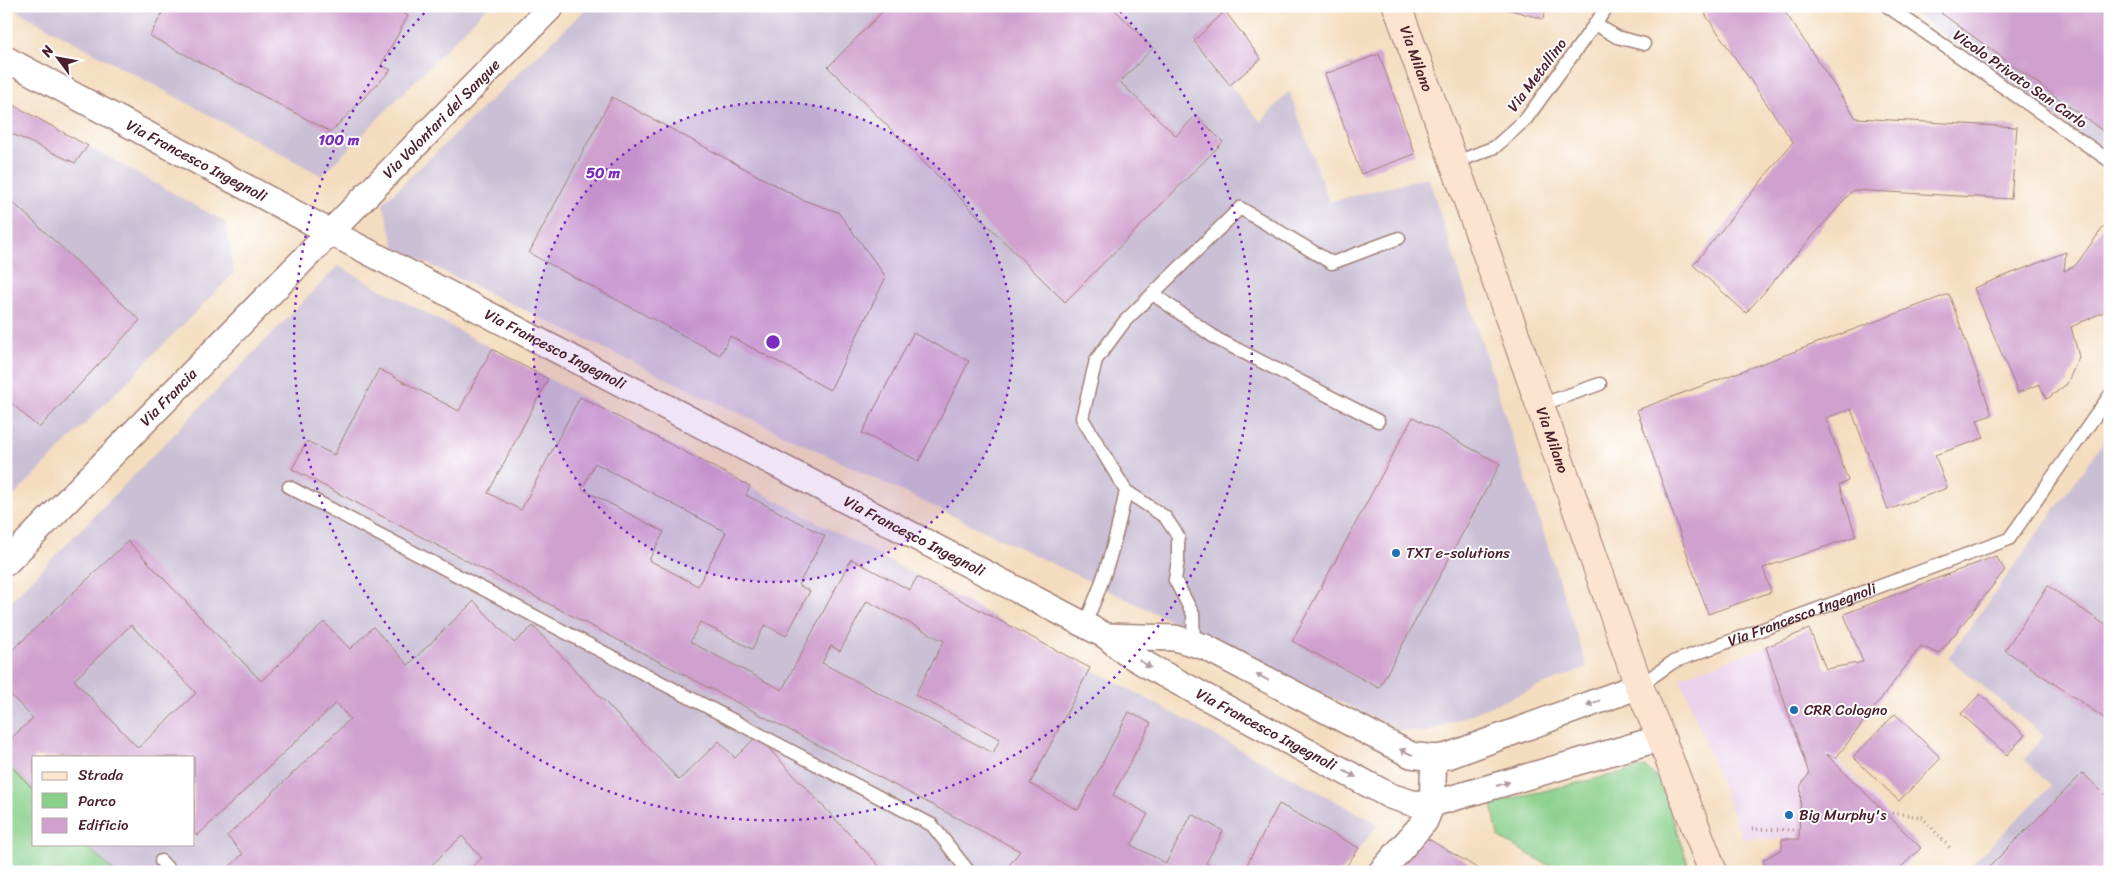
<svg xmlns="http://www.w3.org/2000/svg" width="2116" height="878" viewBox="0 0 2116 878" font-family="Sriracha,sans-serif">
<style>
.built{fill:#ebd1eb}
.industrial{fill:#cbbfd5}
.green{fill:#88cf8a;stroke:#69775a}
.building{fill:#d0a0cf;fill-rule:evenodd}
.lines{fill:none;stroke-linecap:round;stroke-linejoin:round}
.service-casing{stroke:#9f7e75;stroke-width:15}
.minor-casing{stroke:#9f7e75;stroke-width:28}
.secondary-casing{stroke:#9f7e75;stroke-width:30}
.path{stroke:#9f7e75;stroke-width:3;stroke-dasharray:1 4;stroke-linecap:butt}
.service{stroke:#fff;stroke-width:12}
.minor{stroke:#fff;stroke-width:25}
.secondary{stroke:#fde4d1;stroke-width:28}
.oneway{fill:#ae9aa0}
.ring{fill:none;stroke:#7b2cbf;stroke-width:2.5;stroke-dasharray:2.5 5}
.poi-dot{fill:#1f6fb2;stroke:#fff;stroke-width:2}
.labels{text-anchor:middle;dominant-baseline:central;stroke-width:4;stroke-linejoin:round;paint-order:stroke}
.street-label{font-size:15px;fill:#4a1f2b;stroke:#fff}
.poi-label{font-size:15px;fill:#4a1f2b;stroke:#fff;text-anchor:start}
.centre{fill:#7b2cbf;stroke:#fff;stroke-width:2.5}
.ring-label{font-size:15px;text-anchor:middle;font-weight:bold;fill:#7b2cbf;stroke:#fff;stroke-width:4;stroke-linejoin:round;paint-order:stroke}
</style>
<rect width="100%" height="100%" fill="#fff"/>
<filter id="ink" filterUnits="userSpaceOnUse"><feTurbulence type="fractalNoise" baseFrequency=".02" numOctaves="2"/><feDisplacementMap in="SourceGraphic" scale="10" xChannelSelector="R" yChannelSelector="G"/><feConvolveMatrix kernelMatrix="1 2 1 2 8 2 1 2 1" color-interpolation-filters="sRGB"/></filter>
<filter id="wash" filterUnits="userSpaceOnUse"><feTurbulence type="fractalNoise" baseFrequency=".0096" numOctaves="4" result="noise"/><feDisplacementMap in="SourceGraphic" scale="20" xChannelSelector="R" yChannelSelector="G"/><feGaussianBlur stdDeviation="1.12" result="paint"/><feColorMatrix in="noise" values="0 0 0 0 0 0 0 0 0 0 0 0 0 0 0 0 0 1.4 0 .05"/><feComposite in="paint" operator="in"/></filter>
<g filter="url(#wash)">
<rect width="100%" height="100%" fill="#f4ddbf"/>
<polygon class="built" points="1809,629 1826,669 1921,646 1836,758 1921,848 1899,872 1811,872 1799,839 1742,838 1680,677 1766,647"/>
<g class="industrial">
<polygon points="8,6 488,6 322,176"/>
<polygon points="589,6 1229,6 1194,42 1261,122 1289,91 1329,202 1428,177 1587,667 1427,732 1399,730 395,248 383,203"/>
<polygon points="1904,6 2110,6 2110,157"/>
<polygon points="6,101 225,222 234,273 6,504"/>
<polygon points="338,266 1090,668 1378,824 1342,872 114,872 85,844 194,844 194,757 34,757 34,790 6,761 6,606"/>
<polygon points="2110,433 2110,872 1964,872 2051,786 2024,760 2044,736 1948,658"/>
</g>
<g class="green">
<polygon points="6,761 34,790 34,844 85,844 114,872 6,872"/>
<polygon points="1646,767 1660,781 1691,872 1560,872 1498,837 1492,803"/>
</g>
<g id="blocks">
<g class="building">
<polygon points="166,6 390,6 408,16 381,65 391,70 331,132 150,36"/>
<polygon points="888,6 1111,6 1153,48 1120,82 1176,136 1196,115 1223,142 1065,302 828,67"/>
<polygon points="1496,6 1547,6 1543,19"/>
<polygon points="1718,6 1781,6 1856,118 2017,127 2011,199 1853,190 1746,313 1693,265 1793,142 1705,14"/>
<polygon points="1946,6 2110,6 2110,136 1941,13"/>
<polygon points="1225,11 1261,59 1230,85 1194,41"/>
<polygon points="1379,54 1415,154 1361,174 1325,74"/>
<polygon points="612,97 803,200 838,212 886,277 830,390 730,336 720,355 529,253"/>
<polygon points="6,101 88,146 75,163 6,131"/>
<polygon points="6,196 140,320 39,428 6,398"/>
<polygon points="2110,218 2110,309 2071,327 2079,357 2067,384 2047,399 2039,384 2018,393 1974,288 2066,252 2064,271 2075,266"/>
<polygon points="1949,294 1992,415 1977,420 1984,438 1935,455 1947,488 1888,510 1851,409 1826,418 1848,481 1839,485 1856,536 1763,568 1771,592 1708,614 1637,410"/>
<polygon points="913,333 969,361 919,461 862,433"/>
<path d="M 492,349 L 548,379 L 488,493 L 521,510 L 580,397 L 750,486 L 746,495 L 825,536 L 798,585 L 810,591 L 786,636 L 765,625 L 752,649 L 700,622 L 690,642 L 782,690 L 851,559 L 910,590 L 917,577 L 1090,668 L 1030,784 L 1078,810 L 1129,712 L 1151,723 L 1113,795 L 1148,814 L 1131,845 L 1166,863 L 1192,814 L 1223,831 L 1206,863 L 1219,872 L 1004,872 L 1020,851 L 292,469 L 307,441 L 334,455 L 379,369 L 459,411 ZM 595,463 L 726,532 L 698,586 L 649,560 L 664,532 L 582,489 ZM 867,601 L 944,641 L 915,695 L 1000,739 L 993,753 L 822,663 L 831,646 L 840,651 Z"/>
<polygon points="1413,417 1500,464 1379,688 1292,641"/>
<path d="M 128,541 L 261,681 L 324,622 L 350,649 L 373,627 L 408,665 L 474,601 L 514,643 L 533,626 L 679,780 L 719,741 L 735,758 L 757,736 L 885,872 L 467,872 L 482,858 L 462,836 L 424,872 L 227,872 L 226,870 L 243,854 L 227,836 L 350,719 L 336,703 L 197,836 L 194,833 L 194,757 L 34,757 L 34,790 L 6,761 L 6,743 L 33,718 L 6,690 L 6,656 ZM 131,625 L 196,693 L 138,748 L 74,680 Z"/>
<polygon points="1996,556 2005,570 1939,654 1921,646 1836,758 1826,754 1921,848 1896,872 1767,872 1763,860 1782,849 1782,839 1799,839 1801,785 1809,774 1766,647 1809,629 1826,669 1863,662 1844,614"/>
<polygon points="2048,586 2110,628 2110,722 2005,650"/>
<polygon points="1980,694 2025,735 2007,755 1961,714"/>
<polygon points="1895,714 1941,758 1899,801 1853,757"/>
<polygon points="2083,773 2110,800 2110,872 1984,872"/>
<polygon points="1279,804 1359,848 1342,872 1243,872"/>
<polygon points="1425,837 1484,872 1396,872"/>
</g>
</g>
</g>
<g filter="url(#ink)">
<use href="#blocks" fill-opacity="0" stroke="#9f7e75" stroke-width="1"/>
<g class="lines">
<defs>
<g id="service">
<polyline points="1887,6 2110,161"/>
<polyline points="1595,24 1617,37 1644,44"/>
<polyline points="1454,163 1495,147 1526,119 1608,6"/>
<polyline points="1153,294 1217,339 1378,421"/>
<polyline points="1540,405 1600,384"/>
<polyline points="289,487 932,825 969,872"/>
<polyline points="1126,491 1165,517 1178,536 1178,560 1175,580 1193,614 1194,644"/>
<path d="M 1084,625 C 1105,581 1116,539 1126,491 L 1082,418 L 1096,360 L 1125,321 L 1240,208 L 1332,263 L 1399,238"/>
<path id="s1" d="M 1639,686 L 1673,662 L 2009,539 L 2110,395"/>
<polyline points="161,861 171,872"/>
</g>
<g id="minor">
<path id="s2" d="M 6,59 L 332,233 L 1106,636 L 1125,652 L 1152,668 L 1390,796 L 1412,803 L 1432,804 L 1661,738"/>
<path id="s3" d="M 6,563 L 552,6"/>
<polyline points="1106,636 1175,638 1205,647 1411,755 1434,758 1448,756 1639,686"/>
<polyline points="1381,872 1425,821 1432,804 1434,758"/>
</g>
<g id="secondary">
<path id="s4" d="M 1397,6 L 1468,201 L 1639,686 L 1661,738 L 1713,872"/>
</g>
</defs>
<use href="#service" class="service-casing"/>
<use href="#minor" class="minor-casing"/>
<use href="#secondary" class="secondary-casing"/>
<g class="path">
<polyline points="1892,813 1922,817 1951,849"/>
<polyline points="1752,829 1794,830"/>
</g>
<use href="#service" class="service"/>
<use href="#minor" class="minor"/>
<use href="#secondary" class="secondary"/>
</g>
<defs><path id="oneway-solid" d="M-6-.8H1V-3.2L6.5 0L1 3.2V.8H-6Z" transform="scale(1.25)"/></defs>
<g class="oneway">
<use href="#oneway-solid" transform="translate(1145 664) rotate(32)"/>
<use href="#oneway-solid" transform="translate(1262 677) rotate(-152)"/>
<use href="#oneway-solid" transform="translate(1593 703) rotate(160)"/>
<use href="#oneway-solid" transform="translate(1406 752) rotate(-156)"/>
<use href="#oneway-solid" transform="translate(1350 774) rotate(28)"/>
<use href="#oneway-solid" transform="translate(1503 784) rotate(-16)"/>
</g>
</g>
<circle cx="773" cy="342" r="240" fill="#7b2cbf" fill-opacity=".12"/>
<g class="ring">
<circle cx="773" cy="342" r="240"/>
<path d="M1115 6A479 479 0 1 1 431 6"/>
</g>
<g class="poi-dot">
<circle cx="1396" cy="553" r="5"/>
<circle cx="1794" cy="710" r="5"/>
<circle cx="1789" cy="815" r="5"/>
</g>
<g class="labels">
<g class="street-label">
<text stroke="none"><textPath href="#s4" startOffset="56">Via Milano</textPath></text>
<text transform="translate(1537 75) rotate(-53)">Via Metallino</text>
<text transform="translate(2020 79) rotate(35)">Vicolo Privato San Carlo</text>
<text stroke="none"><textPath href="#s3" startOffset="622">Via Volontari del Sangue</textPath></text>
<text stroke="none"><textPath href="#s2" startOffset="216">Via Francesco Ingegnoli</textPath></text>
<text stroke="none"><textPath href="#s2" startOffset="621">Via Francesco Ingegnoli</textPath></text>
<text stroke="none"><textPath href="#s3" startOffset="232">Via Francia</textPath></text>
<text stroke="none"><textPath href="#s4" startOffset="461">Via Milano</textPath></text>
<text stroke="none"><textPath href="#s2" startOffset="1026">Via Francesco Ingegnoli</textPath></text>
<text stroke="none"><textPath href="#s1" startOffset="179">Via Francesco Ingegnoli</textPath></text>
<text stroke="none"><textPath href="#s2" startOffset="1428">Via Francesco Ingegnoli</textPath></text>
</g>
<g class="poi-label">
<text x="1406" y="553">TXT e-solutions</text>
<text x="1804" y="710">CRR Cologno</text>
<text x="1799" y="815">Big Murphy's</text>
</g>
</g>
<circle cx="773" cy="342" r="8" class="centre"/>
<g class="ring-label">
<text x="339" y="145">100 m</text>
<text x="603" y="178">50 m</text>
</g>
<rect width="2116" height="878" fill="none" stroke="#fff" stroke-width="25"/>
<rect x="32" y="756" width="162" height="90" fill="#ffffff" stroke="#b7a5aa"/>
<rect x="42" y="772" width="25" height="8" fill="#fde4d1" stroke="#b7a5aa"/>
<text x="78" y="780" font-size="15" fill="#4a1f2b">Strada</text>
<rect x="42" y="793" width="25" height="15" fill="#88cf8a" stroke="#b7a5aa"/>
<text x="78" y="806" font-size="15" fill="#4a1f2b">Parco</text>
<rect x="42" y="818" width="25" height="15" fill="#d0a0cf" stroke="#b7a5aa"/>
<text x="78" y="830" font-size="15" fill="#4a1f2b">Edificio</text>
<g transform="translate(58 58) rotate(302)" stroke="#ffffff" stroke-width="4" paint-order="stroke">
<path d="M0-4L9 19L0 12L-9 19Z" fill="#4a1f2b"/>
<text y="-8" font-size="14" font-weight="bold" text-anchor="middle" fill="#4a1f2b">N</text>
</g>
</svg>
